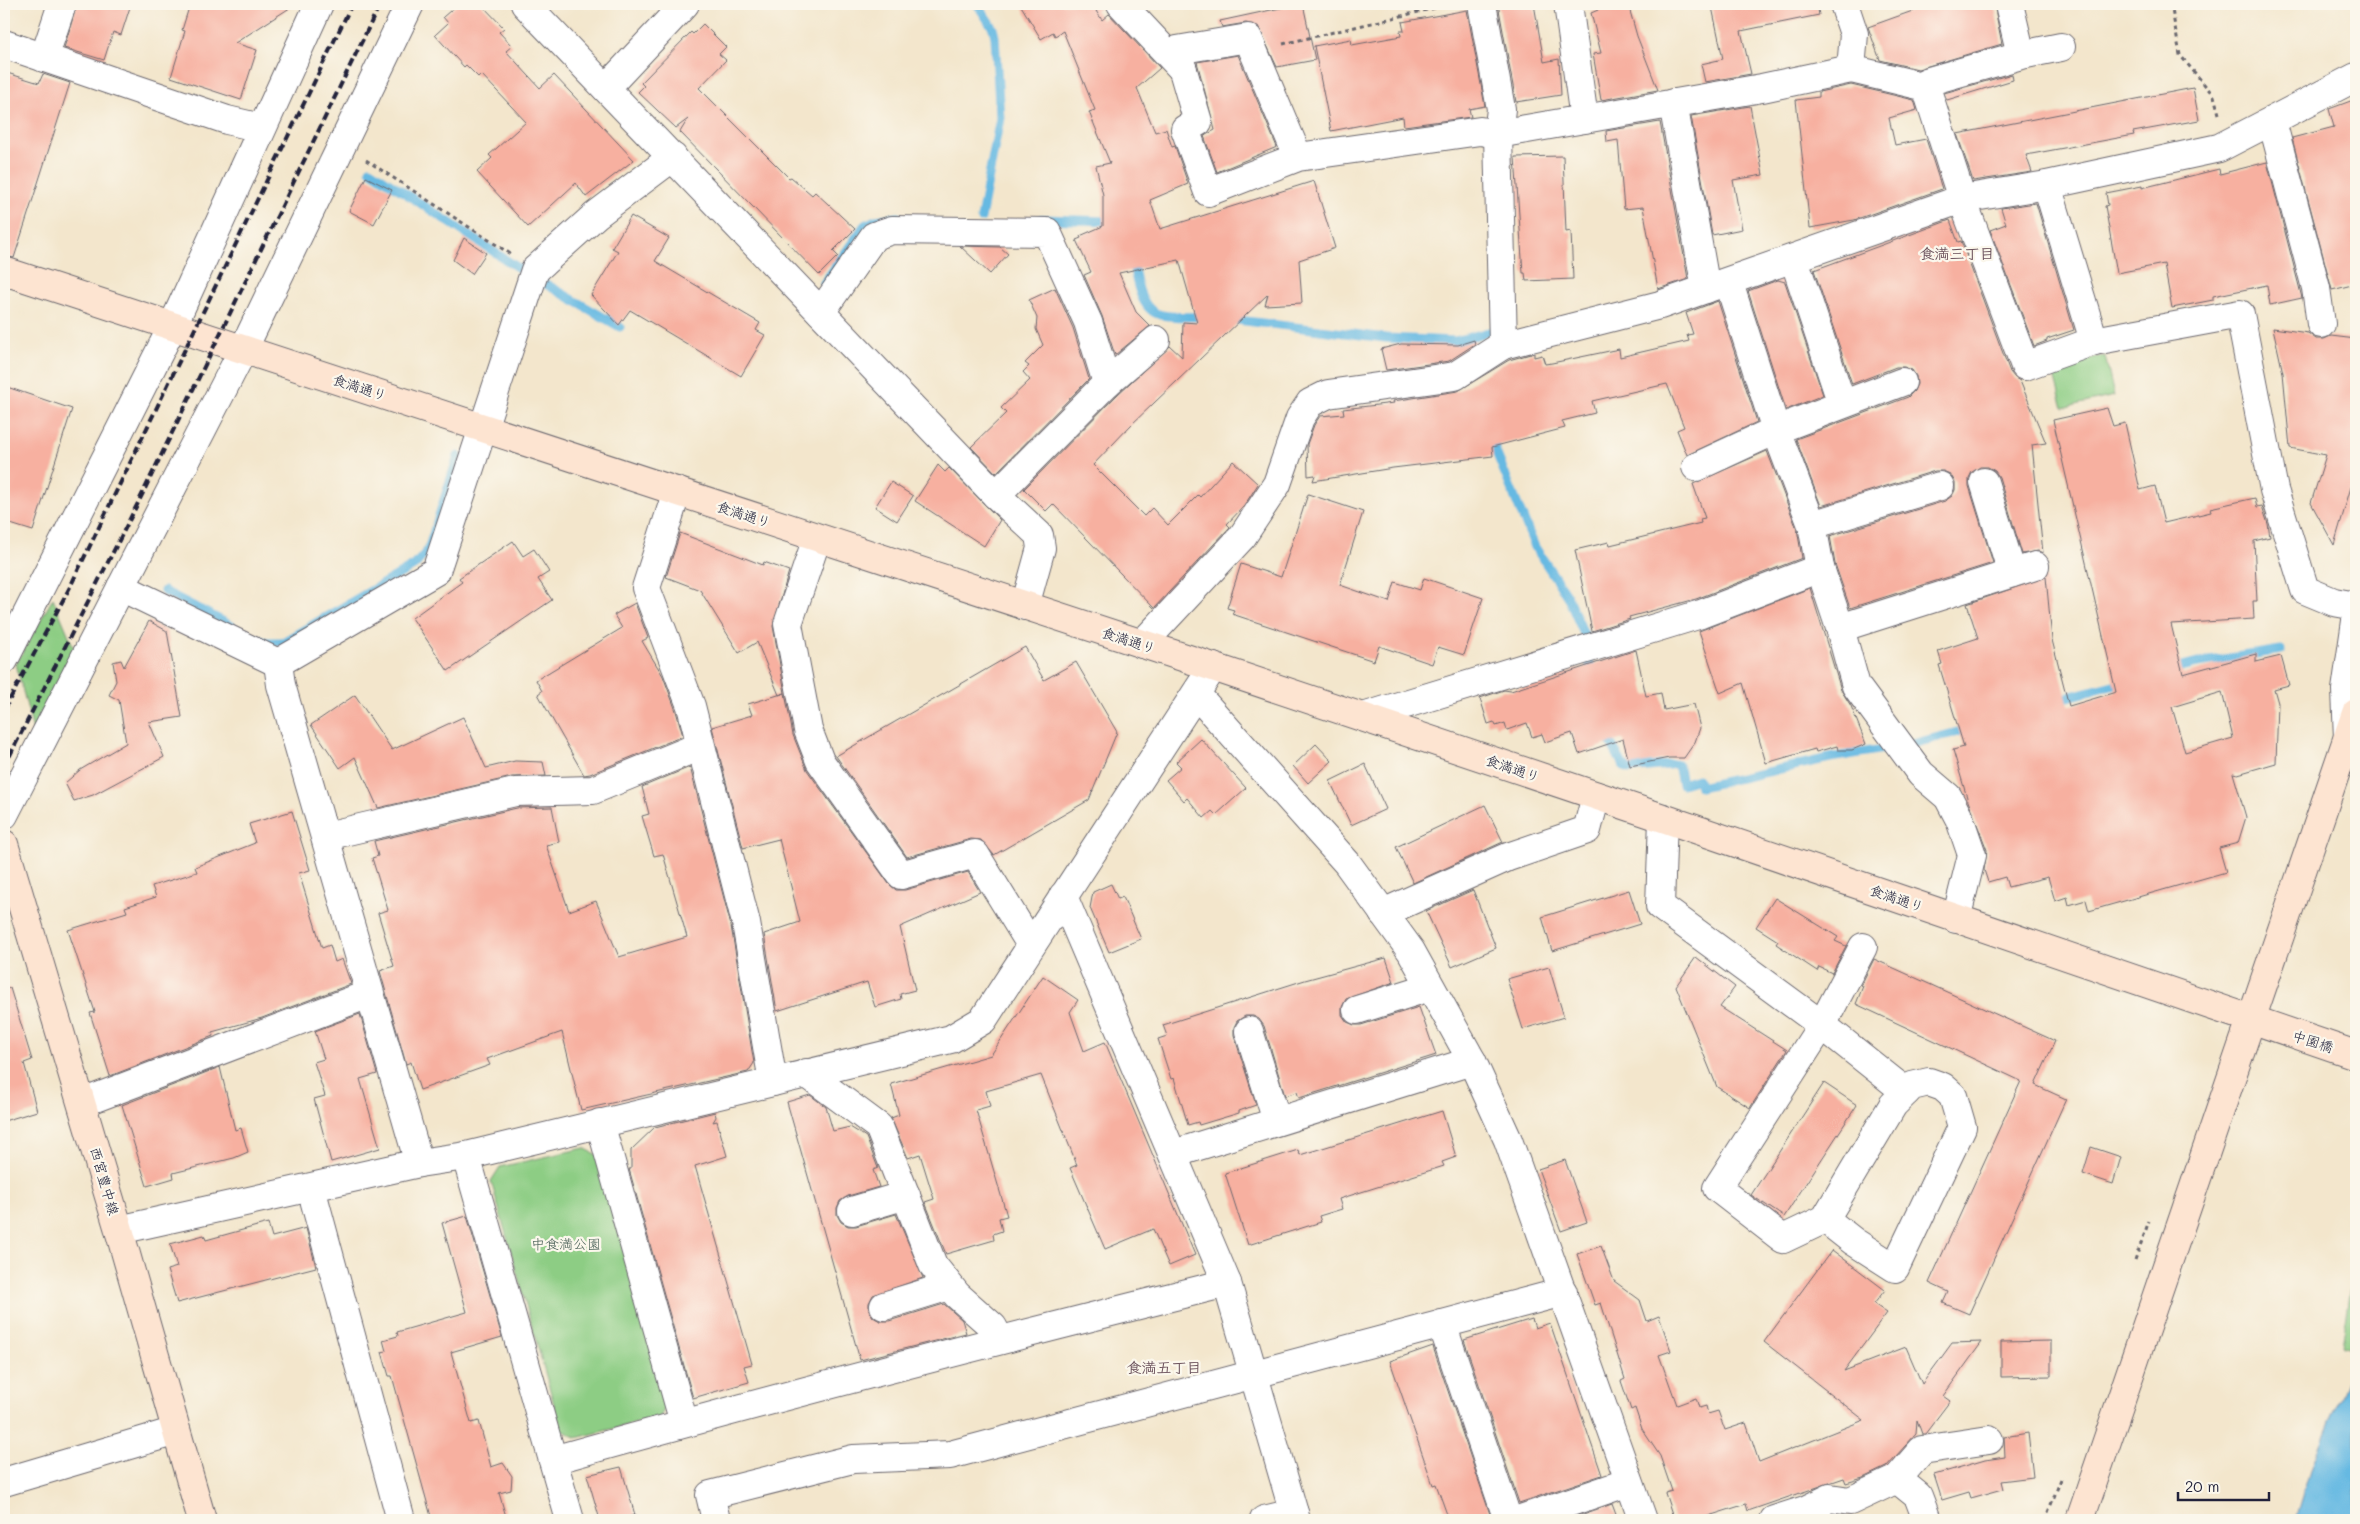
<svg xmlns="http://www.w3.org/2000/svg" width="2360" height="1524" viewBox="0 0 2360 1524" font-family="Mali,'Klee One',sans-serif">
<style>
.green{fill:#8dcd84;stroke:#587860}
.water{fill:#66b9e2;stroke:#446e8e}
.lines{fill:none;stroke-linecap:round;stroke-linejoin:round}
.stream{stroke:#66b9e2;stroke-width:9}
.building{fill:#f7b0a0;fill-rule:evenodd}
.street-casing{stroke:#6b676e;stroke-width:30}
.secondary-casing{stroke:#6b676e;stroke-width:30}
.path{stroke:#6b676e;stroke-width:3;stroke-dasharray:4 4;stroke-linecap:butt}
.street{stroke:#fff;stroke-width:28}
.secondary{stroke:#fde4d1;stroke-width:28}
.rail{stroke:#22223b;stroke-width:4;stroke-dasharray:8 4;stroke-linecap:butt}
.labels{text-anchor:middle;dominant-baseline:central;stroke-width:4.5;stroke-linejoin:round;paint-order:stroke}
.street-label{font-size:14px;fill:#22223b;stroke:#fbf7ec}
.park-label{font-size:14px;fill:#475e55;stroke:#fbf7ec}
.neighbourhood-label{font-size:15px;font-weight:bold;fill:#6d545e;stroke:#fbf7ec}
</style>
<rect width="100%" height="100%" fill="#fbf7ec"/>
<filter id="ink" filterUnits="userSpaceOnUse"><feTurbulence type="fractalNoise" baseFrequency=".02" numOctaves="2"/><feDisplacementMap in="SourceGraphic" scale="10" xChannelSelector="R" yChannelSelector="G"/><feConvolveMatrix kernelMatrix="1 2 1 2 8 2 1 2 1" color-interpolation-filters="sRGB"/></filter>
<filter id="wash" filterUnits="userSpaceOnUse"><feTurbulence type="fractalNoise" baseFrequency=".0096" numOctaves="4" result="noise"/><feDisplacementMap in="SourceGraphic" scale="20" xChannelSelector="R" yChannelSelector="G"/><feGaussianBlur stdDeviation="1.12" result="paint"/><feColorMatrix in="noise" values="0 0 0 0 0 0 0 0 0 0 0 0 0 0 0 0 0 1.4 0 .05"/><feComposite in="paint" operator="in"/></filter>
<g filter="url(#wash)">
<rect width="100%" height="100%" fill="#f3e6cc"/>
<g class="green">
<polygon points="2105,356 2114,396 2063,408 2052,368"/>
<polygon points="53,598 74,648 33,730 16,664"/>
<polygon points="584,1148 599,1156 668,1403 660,1417 576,1438 561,1429 491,1181 500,1167"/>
<polygon points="2356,1254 2356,1349 2342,1347"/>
</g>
<polygon class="water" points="2356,1358 2356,1520 2296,1520 2313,1464"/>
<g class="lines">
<g class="stream">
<polyline points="977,4 993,28 995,37 1000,118 981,218"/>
<polyline points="370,170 520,269 620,327"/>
<polyline points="1041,219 1113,221"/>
<path d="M 1133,259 C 1135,277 1140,312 1162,315 C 1176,318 1192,316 1206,317"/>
<polyline points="824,283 864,226 875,220 898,217"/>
<polyline points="1229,319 1386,338 1455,341 1492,331 1493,340"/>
<polyline points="1495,435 1496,452 1535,547 1567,596 1584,634 1592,675"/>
<polyline points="164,591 232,626"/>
<polyline points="257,639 265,642 283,642 415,565 428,550 458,456"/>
<polyline points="2170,670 2198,663 2281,650"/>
<polyline points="2057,700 2124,682"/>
<polyline points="1606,734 1623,765 1629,769 1678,764 1682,784 1698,779 1700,787 1830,758 1908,745 1969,729"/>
</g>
</g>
<g id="blocks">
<g class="building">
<polygon points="77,4 131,4 121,35 113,32 104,60 64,48"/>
<polygon points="190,4 296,4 235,43 257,50 241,100 171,77 185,31 182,30"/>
<polygon points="458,4 481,4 504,28 499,32 512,46 506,51 540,88 554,75 634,160 586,197 576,183 528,227 477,172 492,158 489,155 526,122 481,74 478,77 466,65 464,67 435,35 448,23 443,17"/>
<polygon points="1020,4 1106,4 1096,11 1102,20 1109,14 1160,68 1137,88 1155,132 1166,129 1172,147 1175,146 1188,184 1150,200 1160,229 1314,181 1335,248 1299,260 1302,303 1265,305 1268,294 1131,425 1093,465 1144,516 1152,508 1168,525 1198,495 1200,497 1233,461 1258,484 1244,506 1227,524 1230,527 1154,608 1053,504 1046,511 1024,489 1118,394 1170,346 1182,357 1183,322 1197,323 1179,260 1119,273 1136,312 1150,326 1115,355 1102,316 1084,275 1091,272 1076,240 1081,238 1080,236 1103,226 1103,195 1096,166 1110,163 1089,112 1095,110 1063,31 1055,36 1053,32 1041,39"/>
<polygon points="1299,4 1303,4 1315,60 1277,67 1258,26 1246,23 1222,27 1220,21"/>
<polygon points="1498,4 1534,4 1544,62 1559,59 1561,95 1516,102"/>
<polygon points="1597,4 1628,4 1637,36 1658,90 1601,100 1593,54 1601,53 1591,13 1598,10"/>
<polygon points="1728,4 1817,4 1819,15 1741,31 1751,74 1705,82 1701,64 1723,59 1712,7"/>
<polygon points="1932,4 1994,4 2002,44 1918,69 1880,60 1868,27"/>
<polygon points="1467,10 1485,106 1469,109 1471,117 1404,126 1403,117 1331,131 1314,46 1351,39 1352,45 1401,36 1400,31 1404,31 1402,22"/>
<polygon points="703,24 726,47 719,54 726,60 699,88 789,178 791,177 812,195 815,192 855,229 833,251 838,256 819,275 680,132 688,119 676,128 638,92 644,86 641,83 691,32 693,34"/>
<polygon points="1238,55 1277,147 1217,172 1204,136 1215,130 1197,62"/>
<polygon points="4,72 39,83 43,74 70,83 14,258 4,256"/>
<polygon points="2012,74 2013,80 1947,100 1944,93"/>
<polygon points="1851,85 1914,100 1917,110 1889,118 1895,145 1926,139 1942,189 1854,220 1810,228 1796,100 1819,97 1819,92"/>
<polygon points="2193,88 2199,120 2133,132 2134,135 2026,155 2032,172 1973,181 1957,134"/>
<polygon points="2356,99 2356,284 2332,290 2292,138 2334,127 2329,109"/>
<polygon points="1750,106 1763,175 1733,180 1742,229 1712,235 1691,116"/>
<polygon points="1660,122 1688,279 1658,289 1643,207 1624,209 1618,140 1607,142 1606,131"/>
<polygon points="1563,156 1566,232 1571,231 1573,279 1526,281 1525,273 1523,273 1515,157"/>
<polygon points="2267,162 2302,298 2270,305 2267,285 2213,296 2213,300 2172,308 2164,264 2117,273 2105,206 2108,205 2106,193 2142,186 2142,188 2219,169 2220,174"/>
<polygon points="366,177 392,190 374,224 349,211"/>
<polygon points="2036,203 2074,330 2047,339 2047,341 2034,346 1990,230 2006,224 2001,208"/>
<polygon points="631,216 669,238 655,261 760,323 756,330 765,335 741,376 630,310 619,325 591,295 618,251 612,248"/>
<polygon points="1950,220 1958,242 1961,241 2010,372 2015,378 2020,381 2046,443 2032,445 2043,553 2038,551 2022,554 1999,477 1995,471 1988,467 1980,467 1972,472 1969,478 1969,486 1993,563 1850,608 1835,564 1830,536 1945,501 1952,496 1955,490 1955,482 1950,474 1943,471 1935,471 1821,506 1796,439 1908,397 1914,391 1917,384 1916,376 1912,370 1904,367 1896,367 1852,384 1814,270"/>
<polygon points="464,238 486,253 472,274 453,260"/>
<polygon points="960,246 1000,247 1008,254 990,274"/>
<polygon points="1778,280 1785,282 1823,395 1786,410 1748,291"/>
<polygon points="1055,288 1073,328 1089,379 996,473 971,447 1006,413 1001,408 1030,380 1023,372 1029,366 1025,363 1043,345 1036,329 1037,318 1029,300"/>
<polygon points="1718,301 1757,422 1687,455 1677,430 1684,427 1667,384 1592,401 1595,413 1562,421 1565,428 1492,447 1493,456 1393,468 1313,481 1315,475 1308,476 1307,444 1314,425 1320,416 1344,414 1343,409 1394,403 1393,401 1458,391 1509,360 1534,353 1534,357 1542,355 1545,364 1552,363 1619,349 1620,357 1689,341 1687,335 1693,334 1686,313"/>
<polygon points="2273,328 2308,333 2316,339 2324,339 2331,336 2356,339 2356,470 2334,545 2311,503 2326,455 2290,448 2283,373"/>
<polygon points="1474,340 1475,344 1449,361 1386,370 1381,349 1401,344 1458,345"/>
<polygon points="4,386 72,409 33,531 4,522"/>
<path d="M 2107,408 L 2113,426 L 2125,423 L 2140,490 L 2155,486 L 2164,523 L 2211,512 L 2210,508 L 2255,498 L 2257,507 L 2262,506 L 2268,524 L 2270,537 L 2254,541 L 2257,601 L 2253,601 L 2254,619 L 2171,624 L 2183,674 L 2256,654 L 2256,662 L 2281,656 L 2289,685 L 2274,689 L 2278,703 L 2276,763 L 2238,774 L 2233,773 L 2246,817 L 2238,843 L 2219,848 L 2226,872 L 2089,911 L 2086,900 L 2069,905 L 2067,897 L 2055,901 L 2048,877 L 2008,887 L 2005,877 L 1988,882 L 1984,870 L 1987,850 L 1968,801 L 1953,750 L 1964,747 L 1939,665 L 1942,664 L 1938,651 L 1978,638 L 1967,604 L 2046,577 L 2052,640 L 2069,706 L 2116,692 L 2053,420 ZM 2222,692 L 2233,738 L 2185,752 L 2172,707 Z"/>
<polygon points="1767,451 1797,529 1802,558 1696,599 1629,617 1630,619 1592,631 1575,550 1609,542 1610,545 1701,523 1700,519 1705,518 1693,484"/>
<polygon points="938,465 945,472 949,468 1000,520 984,546 915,501"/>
<polygon points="891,482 913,496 897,521 875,507"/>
<polygon points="1308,494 1363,512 1340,585 1389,602 1395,582 1420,590 1424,578 1483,598 1464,655 1438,647 1432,664 1379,646 1374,661 1232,614 1234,610 1227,608 1241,564 1281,577"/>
<polygon points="680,533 763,565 764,562 789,571 773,626 785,693 779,695 757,642 739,653 700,590 666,577"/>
<polygon points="513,541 523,556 534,549 549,572 538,579 552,600 448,671 412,618 462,582 459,578"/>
<polygon points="1810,588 1841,690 1851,706 1866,744 1852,750 1838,750 1837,746 1816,752 1815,749 1766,763 1743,683 1720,693 1699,631"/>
<polygon points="635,603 648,638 642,641 663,676 676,711 683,736 590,774 584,775 538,694 542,691 536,680 622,628 614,615"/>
<polygon points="149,621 167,631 182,717 149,722 164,757 93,795 74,801 65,783 80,770 126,743 119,700 109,695 116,681 113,662 121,660 124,667"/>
<polygon points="1025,647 1044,680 1076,662 1117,732 1089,800 994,855 981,840 971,839 907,857 836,756"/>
<polygon points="1636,650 1646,696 1661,693 1664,710 1694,704 1700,728 1695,742 1684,758 1669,758 1630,766 1623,739 1579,754 1572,733 1545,742 1542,734 1532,737 1527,723 1507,730 1505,723 1496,726 1494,722 1488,724 1480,698 1504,690 1511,691"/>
<polygon points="785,693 793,735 807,770 889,884 896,890 905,890 968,872 980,892 900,927 915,990 900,994 901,999 875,1007 867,982 777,1011 764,934 800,922 779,839 743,848 712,727 752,715 748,704"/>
<polygon points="355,695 392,750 463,717 486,768 515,761 543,762 546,776 512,777 378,808 355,757 340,768 311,725"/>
<polygon points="1201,739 1246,788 1216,815 1212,811 1204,818 1187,798 1184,801 1166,780 1181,767 1176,762"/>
<polygon points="1316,744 1332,761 1308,783 1293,766"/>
<polygon points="1365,764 1386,809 1351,825 1330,781"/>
<polygon points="690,767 731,926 754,1063 748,1072 581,1110 562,1032 487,1059 490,1065 420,1090 411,1062 406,1064 380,971 394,966 378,913 388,910 372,858 378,856 374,841 517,808 552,807 559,842 546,845 569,911 596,901 619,957 687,937 663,854 654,856 642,816 649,814 642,787"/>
<polygon points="1485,805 1503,842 1413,883 1396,847"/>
<polygon points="292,811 310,870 299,873 322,948 330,945 335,962 342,959 351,984 262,1018 212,1032 213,1036 110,1076 90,1013 95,1012 68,930 127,912 125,907 156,897 152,886 197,872 195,867 255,843 249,824"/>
<polygon points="1111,884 1118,899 1123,897 1141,939 1109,952 1090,908 1093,892"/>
<polygon points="1473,890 1496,948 1452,967 1426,911"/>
<polygon points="1629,890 1640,924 1552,951 1542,917"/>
<polygon points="1775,898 1838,937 1835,941 1846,946 1832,973 1819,967 1817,971 1776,944 1778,941 1756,927"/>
<polygon points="1696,957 1735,987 1720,1007 1787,1050 1750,1108 1717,1087 1676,986"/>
<polygon points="1386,958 1394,982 1346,999 1342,1007 1342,1015 1347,1022 1354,1025 1361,1025 1419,1007 1436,1055 1299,1098 1297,1092 1285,1096 1264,1026 1259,1019 1253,1016 1245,1016 1237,1021 1234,1027 1234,1035 1256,1105 1239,1111 1239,1113 1199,1125 1198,1122 1188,1125 1174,1078 1171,1079 1158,1039 1167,1036 1163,1025 1305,980"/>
<polygon points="1874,959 2055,1041 2035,1085 2066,1099 1969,1314 1943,1303 1948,1292 1929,1283 2021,1081 1856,1004 1863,986 1861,985"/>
<polygon points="1549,967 1564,1017 1523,1029 1507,979"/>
<polygon points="1043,976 1078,1000 1070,1012 1084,1051 1105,1042 1195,1255 1169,1266 1153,1229 1105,1249 1070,1168 1077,1165 1041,1075 986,1091 990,1106 976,1110 1007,1216 999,1218 1002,1231 993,1234 994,1240 946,1254 925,1202 934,1199 920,1154 908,1158 891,1118 899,1115 891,1084 991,1055"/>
<polygon points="10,988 32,1060 24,1063 37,1111 4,1121 4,989"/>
<polygon points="360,1014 377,1074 360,1079 380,1148 331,1162 314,1099 325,1096 314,1062 324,1059 315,1031"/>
<polygon points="220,1067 235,1130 241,1128 248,1152 234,1158 173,1173 174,1178 147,1186 122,1105"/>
<polygon points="1824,1083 1857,1105 1784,1217 1751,1195"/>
<polygon points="810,1095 826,1107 833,1131 850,1127 866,1137 878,1168 873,1170 879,1187 848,1196 840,1201 837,1208 837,1215 841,1222 848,1226 856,1226 896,1214 923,1278 873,1295 869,1303 869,1310 873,1317 880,1321 889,1321 944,1304 962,1320 966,1333 860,1360 787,1102"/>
<polygon points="1442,1111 1456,1157 1442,1162 1444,1166 1339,1199 1342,1209 1319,1216 1321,1222 1248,1245 1225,1173 1298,1150 1300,1155"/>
<polygon points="715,1112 716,1117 713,1122 717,1121 727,1156 695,1166 752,1364 744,1366 749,1382 693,1398 629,1169 631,1169 631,1150 655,1127"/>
<polygon points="2091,1147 2121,1157 2113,1184 2083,1174"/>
<polygon points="1565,1160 1587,1222 1561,1231 1538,1169"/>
<polygon points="467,1216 502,1337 451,1352 471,1423 479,1421 491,1467 503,1463 512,1476 511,1490 499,1493 507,1520 432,1520 392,1376 389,1376 382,1352 386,1351 383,1340 398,1336 397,1332 467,1312 442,1223"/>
<polygon points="268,1223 272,1237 306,1228 316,1267 177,1303 167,1270 177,1267 170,1244 204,1235 206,1240"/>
<polygon points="1601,1246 1614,1281 1640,1300 1647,1321 1659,1316 1671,1351 1659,1355 1677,1405 1696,1398 1699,1408 1706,1406 1708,1414 1718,1411 1725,1430 1746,1423 1759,1462 1864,1420 1764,1342 1832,1250 1885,1290 1874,1304 1887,1313 1844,1371 1906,1347 1922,1384 1952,1343 1982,1342 1943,1396 1950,1401 1925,1434 1922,1434 1917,1420 1916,1434 1886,1467 1863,1478 1846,1483 1844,1478 1748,1511 1746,1504 1696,1520 1674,1520 1665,1493 1672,1491 1660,1456 1642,1429 1635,1408 1631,1410 1621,1381 1625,1379 1601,1303 1595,1305 1577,1254"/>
<polygon points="1532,1319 1535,1328 1550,1323 1602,1475 1519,1503 1464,1340"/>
<polygon points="2051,1341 2051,1376 2001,1377 2001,1342"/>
<polygon points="1433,1346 1434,1350 1492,1520 1449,1520 1436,1484 1433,1485 1390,1361"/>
<polygon points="2028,1433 2033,1477 2001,1481 2003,1489 1971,1498 1969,1492 1942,1500 1934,1475 1985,1460 2005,1457 2004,1437"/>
<polygon points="621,1467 635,1515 617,1520 600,1520 587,1475"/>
<polygon points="1612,1504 1618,1520 1566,1520"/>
</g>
</g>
</g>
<g filter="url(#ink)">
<use href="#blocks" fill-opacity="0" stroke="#6b676e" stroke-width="1"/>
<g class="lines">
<defs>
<g id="street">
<polyline points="525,4 996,495 1039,535 1041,548 1025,606"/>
<polyline points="1121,4 1183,70"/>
<polyline points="1482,4 1501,109 1498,134 1503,345"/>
<polyline points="1568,4 1584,119"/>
<polyline points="1844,4 1854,34 1851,69 1926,87 1962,199 2025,366 2094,341 2240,314 2274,490 2305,590 2334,602 2356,606"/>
<polyline points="2009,4 2021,55"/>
<polyline points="4,44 227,120 261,128"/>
<polyline points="44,58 62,4"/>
<polyline points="1926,87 1926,82 2021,55 2061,47"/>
<polyline points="606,88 685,4"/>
<polyline points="1673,103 1706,289"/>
<polyline points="2272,121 2316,288 2321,324"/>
<polyline points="1298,157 1248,38 1177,50 1198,122 1185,129 1208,192 1298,157 1480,131 1498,134 1762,88 1851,69"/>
<polyline points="2047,185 2094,341"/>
<polyline points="1794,259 1842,404"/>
<polyline points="1729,283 1776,430 1812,525 1820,568 1840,628 1856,686 1921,774 1948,797 1960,820 1972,855 1956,919"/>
<polyline points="821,312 874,236 892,230 1047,232 1088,322 1107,383"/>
<polyline points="1696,467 1776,430 1902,382"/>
<polyline points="1984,482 2012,573"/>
<polyline points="677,491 646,588 691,706 746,923 773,1082"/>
<polyline points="996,495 1107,383 1156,340"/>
<polyline points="1812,525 1940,486"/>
<polyline points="817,538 788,624 808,730 820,761 901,875 975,854 1031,945"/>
<polyline points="121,587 278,663"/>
<polyline points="1840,628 2035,566"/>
<polyline points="1142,644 1242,537 1277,484 1300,418 1310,403 1328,394 1455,376 1503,345 1660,305 1962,199 2047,185 2219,148 2356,77"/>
<polyline points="4,660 173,325 319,4"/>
<polyline points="1196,694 1347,863 1411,951 1472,1061 1508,1140 1643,1520"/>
<polyline points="1363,717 1701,614 1820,568"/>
<polyline points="2348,739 2346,690 2356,621"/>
<polyline points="4,815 244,348 410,4"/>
<polyline points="1663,818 1660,906 1822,1025 1906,1092"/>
<polyline points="326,836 515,792 593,790 700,746"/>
<polyline points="1063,896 1227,1283 1296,1520"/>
<polyline points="1383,913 1508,857 1587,830 1596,796"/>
<polyline points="1357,1010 1430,987"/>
<polyline points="1249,1031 1277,1121"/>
<polyline points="806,1073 879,1127 933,1265 957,1295 993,1327 1000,1340"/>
<polyline points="82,1103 369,994"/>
<polyline points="600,1123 684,1423"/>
<polyline points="1173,1154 1472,1061"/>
<polyline points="466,1156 570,1520"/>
<path d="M 419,1163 C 372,1004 328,844 281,685 L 278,663 L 436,571 L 535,270 L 596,215 L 673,157"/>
<polyline points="311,1188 401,1520"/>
<polyline points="852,1211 906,1195"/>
<polyline points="1825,1219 1853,1241 1895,1268 1962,1127 1953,1096 1943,1087 1929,1082 1912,1086 1893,1105 1825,1219 1783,1239 1717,1188 1822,1025 1863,947"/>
<polyline points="119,1230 419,1163 466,1156 951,1039 983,1020 1213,667"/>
<polyline points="884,1306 949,1286"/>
<polyline points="1442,1324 1508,1520"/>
<path d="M 553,1460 C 776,1397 1002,1339 1227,1283"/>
<polyline points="1897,1479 1918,1496 1927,1520"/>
<polyline points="4,1482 176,1431"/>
<polyline points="716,1520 710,1495 853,1459 950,1455 1563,1292"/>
<polyline points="1264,1520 1294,1513"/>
<polyline points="1518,1520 1629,1482"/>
<polyline points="1774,1520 1805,1510 1830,1498 1850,1501 1897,1479 1922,1450 1989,1440"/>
</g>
<g id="secondary">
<polyline points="4,271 1213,667 1663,818 2356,1055"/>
<polyline points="4,844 119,1230 202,1520"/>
<polyline points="2080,1520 2356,713"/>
</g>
</defs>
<use href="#street" class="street-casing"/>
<use href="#secondary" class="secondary-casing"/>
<g class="path">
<polyline points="2171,4 2180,55 2214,96 2219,114"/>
<polyline points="1283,44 1452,4"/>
<polyline points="366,160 512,255"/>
<polyline points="2135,1260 2149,1221"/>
<polyline points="2045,1520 2061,1479"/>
</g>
<use href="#street" class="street"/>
<use href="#secondary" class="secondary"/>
<g class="rail">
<polyline points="4,710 70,587 352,4"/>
<polyline points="4,767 139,501 380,4"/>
</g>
</g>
</g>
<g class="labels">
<g class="street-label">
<text transform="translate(360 387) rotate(18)">食満通り</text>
<text transform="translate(744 514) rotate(18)">食満通り</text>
<text transform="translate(1129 640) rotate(18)">食満通り</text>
<text transform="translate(1513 768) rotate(19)">食満通り</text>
<text transform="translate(1897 898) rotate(19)">食満通り</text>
<text transform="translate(2313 1041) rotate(18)">中園橋</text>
<text transform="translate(105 1181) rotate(74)">西宮豊中線</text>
</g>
<g class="park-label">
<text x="566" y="1243">中食満公園</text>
</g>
<g class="neighbourhood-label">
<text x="1957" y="253">食満三丁目</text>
<text x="1164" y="1367">食満五丁目</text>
</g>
</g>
<rect width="2360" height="1524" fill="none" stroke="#fbf7ec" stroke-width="20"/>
<path d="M2178 1492v8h91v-8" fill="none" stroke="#22223b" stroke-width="2.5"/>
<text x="2185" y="1492" font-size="15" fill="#22223b" stroke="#fbf7ec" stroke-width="4" paint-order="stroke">20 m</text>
</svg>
